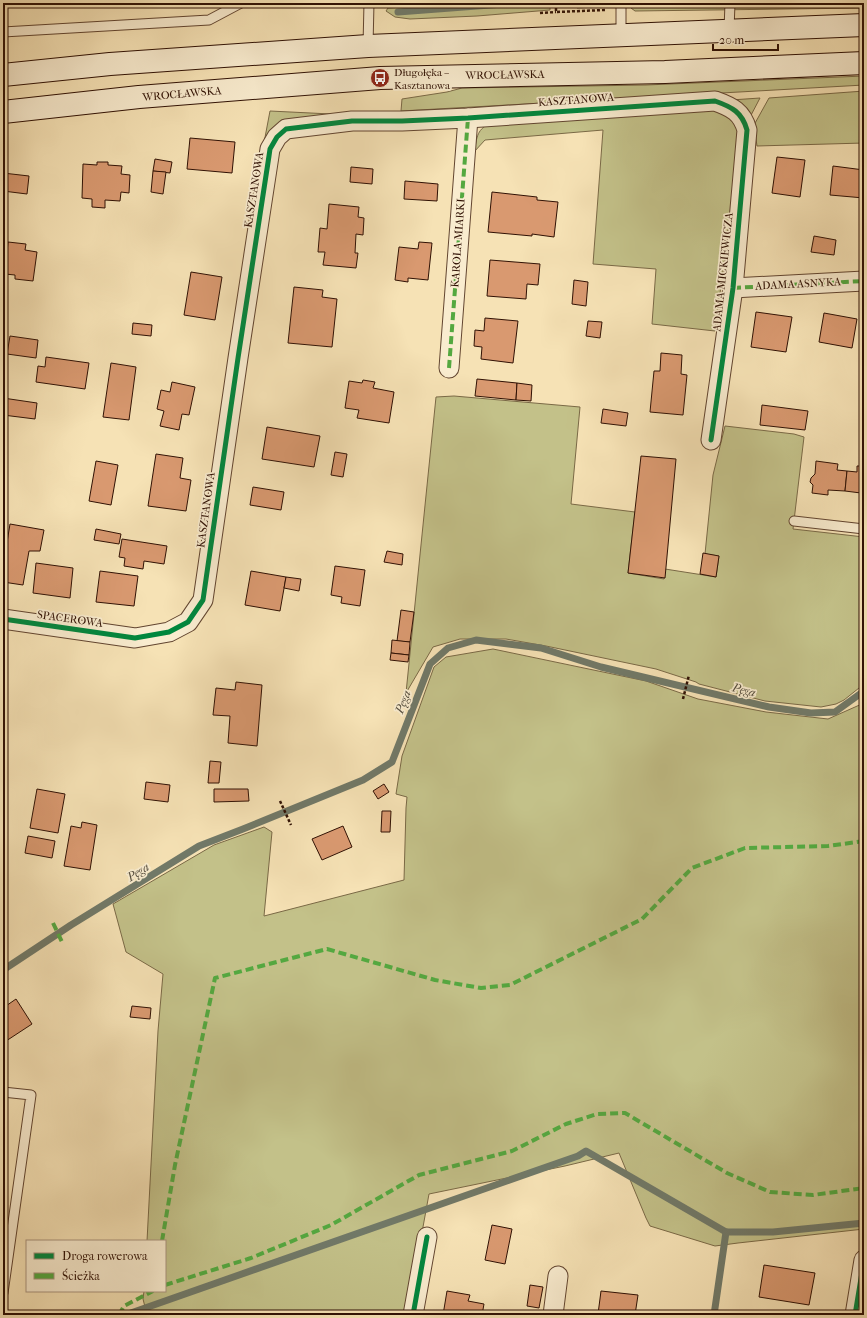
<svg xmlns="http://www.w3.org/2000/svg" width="867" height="1318" viewBox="0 0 867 1318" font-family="'IM FELL French Canon',serif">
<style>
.green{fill:#c3c189;stroke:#7a6946}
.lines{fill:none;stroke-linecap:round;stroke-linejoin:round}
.stream{stroke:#717968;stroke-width:7}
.building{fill:#d99970;stroke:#301104}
.service-casing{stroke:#624530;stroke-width:11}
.minor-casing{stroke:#624530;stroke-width:21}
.secondary-casing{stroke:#301104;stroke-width:24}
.path{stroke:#301104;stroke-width:2.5;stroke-dasharray:3 2;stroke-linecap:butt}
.service{stroke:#f9eccf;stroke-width:9}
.minor{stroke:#f9eccf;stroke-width:19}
.secondary{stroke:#f9eccf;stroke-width:22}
.quiet{stroke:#54a840;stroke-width:4;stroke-dasharray:8 4;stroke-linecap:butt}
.cycleway-casing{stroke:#f9eccf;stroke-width:8}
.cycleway{stroke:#00873e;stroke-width:5}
.labels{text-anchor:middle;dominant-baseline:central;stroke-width:3.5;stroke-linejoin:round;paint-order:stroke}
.poi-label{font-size:11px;fill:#301104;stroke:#f9eccf;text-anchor:start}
.street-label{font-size:11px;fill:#301104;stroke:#f9eccf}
.water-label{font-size:12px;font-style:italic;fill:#564e3e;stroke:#f9eccf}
</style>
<rect width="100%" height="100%" fill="#f6e2b5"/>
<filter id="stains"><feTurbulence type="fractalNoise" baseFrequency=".005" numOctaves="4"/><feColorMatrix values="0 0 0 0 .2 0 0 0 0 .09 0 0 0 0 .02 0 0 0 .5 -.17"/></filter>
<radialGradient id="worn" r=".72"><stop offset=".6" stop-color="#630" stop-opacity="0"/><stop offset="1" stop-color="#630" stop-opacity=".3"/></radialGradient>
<g class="green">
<polygon points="462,3 550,3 550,10 477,16 410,19 395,17 386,11 388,8"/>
<polygon points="576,3 612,3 611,6 577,8"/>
<polygon points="629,3 864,3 864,8 635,11 631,8"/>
<polygon points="864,76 864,85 401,111 402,99 447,92 462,88 646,85"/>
<polygon points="864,91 864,143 757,146 754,125 769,98"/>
<polygon points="760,98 749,119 731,100"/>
<path d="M 710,109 L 726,113 L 737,122 L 741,135 L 715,331 L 652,324 L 656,269 L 593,264 L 603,130 L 485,140 L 474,152 C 477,139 476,130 489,124 Z"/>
<polygon points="270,111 331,114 263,148"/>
<polygon points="454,396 580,407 571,504 635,512 628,573 664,579 665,569 716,577 719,556 705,554 713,475 725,426 794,434 804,437 793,529 864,537 864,684 844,700 836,704 821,707 765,701 699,684 696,682 656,669 546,646 506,639 460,639 433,647 406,693 436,397"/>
<polygon points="493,649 646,681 698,699 766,712 828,719 864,703 864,1229 738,1243 715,1246 650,1226 646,1218 619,1153 565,1166 429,1194 407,1315 167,1315 168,1313 159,1315 147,1315 143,1299 144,1291 165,1291 165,1241 147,1241 158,1031 163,974 126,952 113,904 214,845 264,827 272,832 264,916 404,880 406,808 407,797 396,794 402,756 434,667 446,657"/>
</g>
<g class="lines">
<g class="stream">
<polyline points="398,12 516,3"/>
<polyline points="3,970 71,925 199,846 243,829 363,780 392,762 430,664 448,648 476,640 541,648 601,667 769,707 811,713 835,712 864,691"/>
<polyline points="128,1314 578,1156 586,1151 726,1232 773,1232 864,1223"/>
<polyline points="714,1315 726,1232"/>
</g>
</g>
<g class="building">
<rect x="3" y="3" width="3" height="5"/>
<polygon points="190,138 235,142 232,173 187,169"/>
<polygon points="777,157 805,160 800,197 772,193"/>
<polygon points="155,159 172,162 170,173 153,171"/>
<polygon points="97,162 108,162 108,165 122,166 121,174 130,175 129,193 121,192 120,201 105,200 105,208 92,207 92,199 82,198 83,164 97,165"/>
<polygon points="833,166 864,170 864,198 830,195"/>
<polygon points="351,167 373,169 372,184 350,182"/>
<polygon points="153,171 166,172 163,194 151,192"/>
<polygon points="3,173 29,176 27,194 3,191"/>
<polygon points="405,181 438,184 437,201 404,199"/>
<polygon points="492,192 537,197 537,200 558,202 554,237 532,234 532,236 488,232"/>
<polygon points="329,204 359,207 358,217 364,218 363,235 356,234 355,253 358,253 356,268 323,265 325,252 318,252 320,228 327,229"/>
<polygon points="814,236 836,240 834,255 811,252"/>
<polygon points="3,241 8,242 5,274 3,273"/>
<polygon points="8,242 26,244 25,250 37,252 33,281 15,279 15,275 5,274"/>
<polygon points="419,242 432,243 428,280 408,278 408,282 395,280 399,247 418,249"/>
<polygon points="490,260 540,264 538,285 527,284 526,299 487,296"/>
<polygon points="191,272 222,277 215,320 184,315"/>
<polygon points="574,280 588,282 586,306 572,304"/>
<polygon points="294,287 323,290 322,297 337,299 332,347 288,343"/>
<polygon points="756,312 792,317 786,352 751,347"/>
<polygon points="824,313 857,319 852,348 819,342"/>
<polygon points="485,318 518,321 513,363 481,359 482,347 474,346 475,330 484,331"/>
<polygon points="588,321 602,322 600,338 586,336"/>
<polygon points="133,323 152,325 151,336 132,334"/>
<polygon points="10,336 38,340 36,358 7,354"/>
<polygon points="661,353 682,355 681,374 687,375 683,415 650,412 654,371 660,371"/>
<polygon points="46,357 89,363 85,389 36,382 38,366 45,367"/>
<polygon points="111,363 136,367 129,420 103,417"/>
<polygon points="477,379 517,383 516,400 475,396"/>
<polygon points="363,380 375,382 373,388 394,392 389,423 357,418 359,410 345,408 349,381 362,383"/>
<polygon points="172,382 195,387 189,415 182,414 179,430 160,426 164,411 157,409 161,390 170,392"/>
<polygon points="517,383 532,385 531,401 516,400"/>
<polygon points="3,398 37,403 35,419 3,415"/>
<polygon points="762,405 808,411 805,430 760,425"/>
<polygon points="603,409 628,413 626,426 601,423"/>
<polygon points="267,427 320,436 314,467 262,459"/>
<polygon points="335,452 347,454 343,477 331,475"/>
<polygon points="156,454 183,458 180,478 191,480 186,511 148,506"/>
<polygon points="641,456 676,459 665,578 628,573"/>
<polygon points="96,461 118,465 111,505 89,501"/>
<polygon points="816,461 838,464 837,470 847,471 845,491 828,490 828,495 812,493 813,485 810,482 811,478 815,474"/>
<polygon points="857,466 864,466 864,499 861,498 861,493 845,491 847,471 857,472"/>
<polygon points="253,487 284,492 281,510 250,505"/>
<polygon points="10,524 44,530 40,551 29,551 23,585 3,582 3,567"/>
<polygon points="96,529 121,534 119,544 94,540"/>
<polygon points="122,539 167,546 164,564 144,561 143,569 124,566 125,558 119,557"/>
<polygon points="387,551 403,554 402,565 384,562"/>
<polygon points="703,553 719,556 716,577 700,574"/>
<polygon points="36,563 73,568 70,598 33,593"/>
<polygon points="335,566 365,570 360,606 341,603 342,597 331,595"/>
<polygon points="100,571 138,576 134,606 96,602"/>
<polygon points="251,571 286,577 280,611 245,605"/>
<polygon points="286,577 301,579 299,591 284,588"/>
<polygon points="401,610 414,612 410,642 397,641"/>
<polygon points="392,640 410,642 409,655 391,653"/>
<polygon points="391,653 409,655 408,662 390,660"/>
<polygon points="236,682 262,685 257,746 228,743 230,716 213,715 216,688 235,690"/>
<polygon points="210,761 221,762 219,783 208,783"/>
<polygon points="146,782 170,785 168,802 144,799"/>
<polygon points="384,784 389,792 378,799 373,791"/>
<polygon points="37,789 65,794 58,833 30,828"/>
<polygon points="214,789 248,789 249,801 214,802"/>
<polygon points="382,811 391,811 390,832 381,832"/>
<polygon points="82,822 97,825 90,870 64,866 71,826 81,828"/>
<polygon points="343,826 352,847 322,860 312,839"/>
<polygon points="28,836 55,841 52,858 25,853"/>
<polygon points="16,999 32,1024 3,1043 3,1008"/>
<polygon points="132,1006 151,1008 150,1019 130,1017"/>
<polygon points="492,1225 512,1229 505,1264 485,1260"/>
<polygon points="764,1265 815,1273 809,1305 759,1297"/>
<polygon points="530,1285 543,1287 539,1308 527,1306"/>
<polygon points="447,1291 470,1295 468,1301 484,1304 482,1315 443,1315"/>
<polygon points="601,1291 638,1295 635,1315 581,1315 581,1312 598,1314"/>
</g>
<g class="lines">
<defs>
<g id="service">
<polyline points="729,30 730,3"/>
<polyline points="3,32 209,20 241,3"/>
<polyline points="621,35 621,3"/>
<polyline points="368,46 369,3"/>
<polyline points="794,521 864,529"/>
<polyline points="3,1092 31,1095 3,1293"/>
</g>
<g id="minor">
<polyline points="733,288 864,281"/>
<polyline points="449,368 468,118"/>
<path d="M 3,619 L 135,638 L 169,632 L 188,622 L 203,600 L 238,358 L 269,156 L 270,149 L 277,137 L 286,129 L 352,121 L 402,121 L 468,118 L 715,101 C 732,107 742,112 747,130 L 733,288 L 711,440"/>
<polyline points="413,1315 427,1237"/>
<polyline points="553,1315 558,1276"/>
<polyline points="855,1315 864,1260"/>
</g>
<g id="secondary">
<polyline points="3,75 110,64 368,46 864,25"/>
<polyline points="3,112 139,97 380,78 665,72 864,63"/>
</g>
</defs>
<use href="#service" class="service-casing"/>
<use href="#minor" class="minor-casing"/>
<use href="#secondary" class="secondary-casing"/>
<g class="path">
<polyline points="556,3 556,12 605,10"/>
<polyline points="540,13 556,12"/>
<polyline points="683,699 689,675"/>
<polyline points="280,801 291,825"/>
</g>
<use href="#service" class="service"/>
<use href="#minor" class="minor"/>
<use href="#secondary" class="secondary"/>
<g class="quiet">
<polyline points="733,288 864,281"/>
<polyline points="449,368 468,118"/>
<polyline points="53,923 63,944"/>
<polyline points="162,1241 175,1165 215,978 327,949 435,980 481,988 510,985 642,919 692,868 745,848 828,846 864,841"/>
<polyline points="165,1285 251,1258 331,1225 419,1175 512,1151 566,1124 597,1114 625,1113 727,1173 770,1192 813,1195 864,1188"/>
<polyline points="119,1315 124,1306 153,1291"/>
</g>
<defs>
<g id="cycleway">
<path d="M 3,619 L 135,638 L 169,632 L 188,622 L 203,600 L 238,358 L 269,156 L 270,149 L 277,137 L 286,129 L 352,121 L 402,121 L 468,118 L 715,101 C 732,107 742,112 747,130 L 733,288 L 711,440"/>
<polyline points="413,1315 427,1237"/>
<polyline points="855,1315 864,1260"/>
</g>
</defs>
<use href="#cycleway" class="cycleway-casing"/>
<use href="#cycleway" class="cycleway"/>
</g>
<defs>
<symbol id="bus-disc" viewBox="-11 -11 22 22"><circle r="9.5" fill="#8f2418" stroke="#f9eccf"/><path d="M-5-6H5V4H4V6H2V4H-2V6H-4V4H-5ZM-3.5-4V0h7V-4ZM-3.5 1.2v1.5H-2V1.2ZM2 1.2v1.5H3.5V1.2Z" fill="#fff"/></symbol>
</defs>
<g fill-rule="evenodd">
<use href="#bus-disc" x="369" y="67" width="22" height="22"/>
</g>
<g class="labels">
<g class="poi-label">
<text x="394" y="72">Długołęka –<tspan x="394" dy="13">Kasztanowa</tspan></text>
</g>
<g class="street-label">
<text transform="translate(505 75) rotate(-1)">WROCŁAWSKA</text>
<text transform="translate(182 94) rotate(-5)">WROCŁAWSKA</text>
<text transform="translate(576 100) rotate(-4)">KASZTANOWA</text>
<text transform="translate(254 190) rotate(-81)">KASZTANOWA</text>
<text transform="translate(458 243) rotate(-86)">KAROLA MIARKI</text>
<text transform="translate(723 272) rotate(-84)">ADAMA MICKIEWICZA</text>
<text transform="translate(798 284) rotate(-3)">ADAMA ASNYKA</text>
<text transform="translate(206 510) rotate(-82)">KASZTANOWA</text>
<text transform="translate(70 619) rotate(8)">SPACEROWA</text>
</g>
<g class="water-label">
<text transform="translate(744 690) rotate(14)">Pęga</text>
<text transform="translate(403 702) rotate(-69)">Pęga</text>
<text transform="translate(138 872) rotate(-32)">Pęga</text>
</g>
</g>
<rect width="867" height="1318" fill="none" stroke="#f6e2b5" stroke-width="16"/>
<rect x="4" y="4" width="859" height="1310" fill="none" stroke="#301104" stroke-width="2"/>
<rect x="8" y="8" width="851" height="1302" fill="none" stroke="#301104"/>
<rect x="26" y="1240" width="140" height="52" fill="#f9eccf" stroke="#a9947e"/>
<rect x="34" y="1253" width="20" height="6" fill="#00873e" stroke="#a9947e"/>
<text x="62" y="1260" font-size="12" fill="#301104">Droga rowerowa</text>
<rect x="34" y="1273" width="20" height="6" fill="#54a840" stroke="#a9947e"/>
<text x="62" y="1280" font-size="12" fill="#301104">Ścieżka</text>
<path d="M713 44v6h65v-6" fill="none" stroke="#301104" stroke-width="2"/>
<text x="719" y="44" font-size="12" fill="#301104" stroke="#f9eccf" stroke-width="3" paint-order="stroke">20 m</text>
<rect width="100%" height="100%" filter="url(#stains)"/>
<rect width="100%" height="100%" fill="url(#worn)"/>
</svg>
